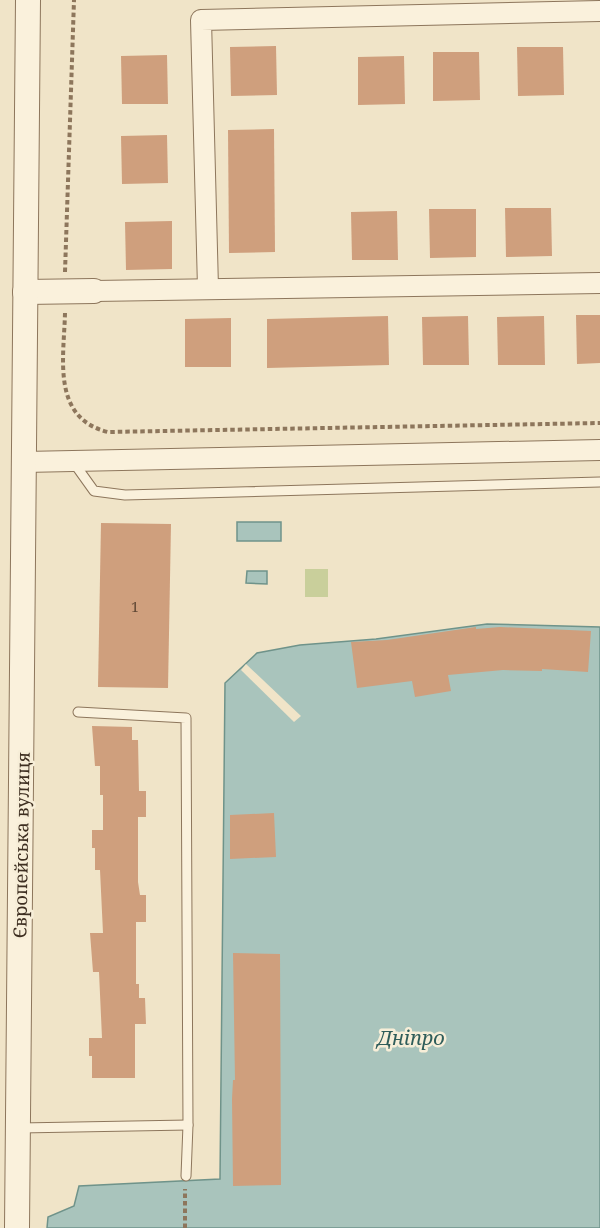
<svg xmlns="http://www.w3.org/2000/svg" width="600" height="1228" viewBox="0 0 600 1228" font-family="'Noto Serif',serif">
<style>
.green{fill:#c9cf9b}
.water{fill:#a9c4bc;stroke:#6f938a;stroke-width:1.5}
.pier{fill:#f0e4c8}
.building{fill:#cf9f7d}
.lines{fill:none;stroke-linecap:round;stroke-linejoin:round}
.service-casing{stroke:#8d765c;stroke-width:11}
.minor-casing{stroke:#8d765c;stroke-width:22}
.tertiary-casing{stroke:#8d765c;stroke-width:26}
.path{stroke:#8d765c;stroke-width:4;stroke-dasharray:4.5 3;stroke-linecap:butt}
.service{stroke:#faf1dc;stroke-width:9}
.minor{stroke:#faf1dc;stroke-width:20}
.tertiary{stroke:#faf1dc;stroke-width:24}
.labels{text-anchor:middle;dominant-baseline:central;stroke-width:5;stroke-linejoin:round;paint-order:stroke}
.number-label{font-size:15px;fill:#624a37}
.street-label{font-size:18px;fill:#3d2e20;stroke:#f7eed8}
.water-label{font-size:20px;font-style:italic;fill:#2f5d5a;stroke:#f7eed8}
</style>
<rect width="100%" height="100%" fill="#f0e4c8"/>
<rect class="green" x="305" y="569" width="23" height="28"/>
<g class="water">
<rect x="237" y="522" width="44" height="19"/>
<polygon points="247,571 267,571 267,584 246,583"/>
<polygon points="487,624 600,627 600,1228 47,1228 48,1217 74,1206 79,1186 220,1179 225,683 257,653 300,645 376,639"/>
</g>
<polygon class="pier" points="246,664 301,716 294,722 241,670"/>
<g class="building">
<polygon points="276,46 277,95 231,96 230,47"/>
<polygon points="517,47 563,47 564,95 518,96"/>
<polygon points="433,52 479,52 480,100 433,101"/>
<polygon points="167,55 168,104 122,104 121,56"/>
<polygon points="404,56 405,104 358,105 358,57"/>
<polygon points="274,129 275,252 229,253 228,130"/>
<polygon points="167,135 168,183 122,184 121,136"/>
<polygon points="505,208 551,208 552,256 506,257"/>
<polygon points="429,209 476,209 476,257 430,258"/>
<polygon points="397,211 398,260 352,260 351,212"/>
<polygon points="172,221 172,269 126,270 125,222"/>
<polygon points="576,315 600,315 600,363 577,364"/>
<polygon points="388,316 389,365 267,368 267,319"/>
<polygon points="468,316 469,365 423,365 422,317"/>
<polygon points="544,316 545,365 498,365 497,317"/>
<polygon points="231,318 231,367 185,367 185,319"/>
<polygon points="101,523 171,524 168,688 98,687"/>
<polygon points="476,627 476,629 500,627 591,631 588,672 542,669 542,671 503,670 448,675 451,691 415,697 412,681 357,688 351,642 387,640"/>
<polygon points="92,726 132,727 132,740 138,740 139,791 146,791 146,817 138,817 138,882 140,895 146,895 146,922 136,922 136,984 139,984 139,998 145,998 146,1024 135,1024 135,1078 92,1078 92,1056 89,1056 89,1038 102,1038 99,972 93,972 90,933 103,933 100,870 95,870 95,848 92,848 92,830 103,830 103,795 100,795 100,766 95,766"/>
<polygon points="274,813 276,857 230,859 230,815"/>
<polygon points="233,953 280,954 281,1185 233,1186 232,1099 233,1080 235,1080"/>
</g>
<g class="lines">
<defs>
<g id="service">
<polyline points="74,463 94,491 125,495 600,482"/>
<polyline points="78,712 186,718 188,1125 186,1176"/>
<polyline points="20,1128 188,1125"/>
</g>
<g id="minor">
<polyline points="208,288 201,20 600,11"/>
<polyline points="94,291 600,283"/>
<polyline points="24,462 600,450"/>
</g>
<g id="tertiary">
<polyline points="25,292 94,291"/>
<polyline points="17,1228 28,0"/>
</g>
</defs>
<use href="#service" class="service-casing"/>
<use href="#minor" class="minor-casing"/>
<use href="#tertiary" class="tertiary-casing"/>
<g class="path">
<polyline points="65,272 74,0"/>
<path d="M 65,313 C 64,358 51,418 108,432 L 600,423"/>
<polyline points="185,1228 185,1189"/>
</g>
<use href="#service" class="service"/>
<use href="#minor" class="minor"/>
<use href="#tertiary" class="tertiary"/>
</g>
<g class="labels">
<g class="number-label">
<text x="135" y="606">1</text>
</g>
<g class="street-label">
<text transform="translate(21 845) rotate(-89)">Європейська вулиця</text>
</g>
<g class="water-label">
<text x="411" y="1037">Дніпро</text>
</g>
</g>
</svg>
